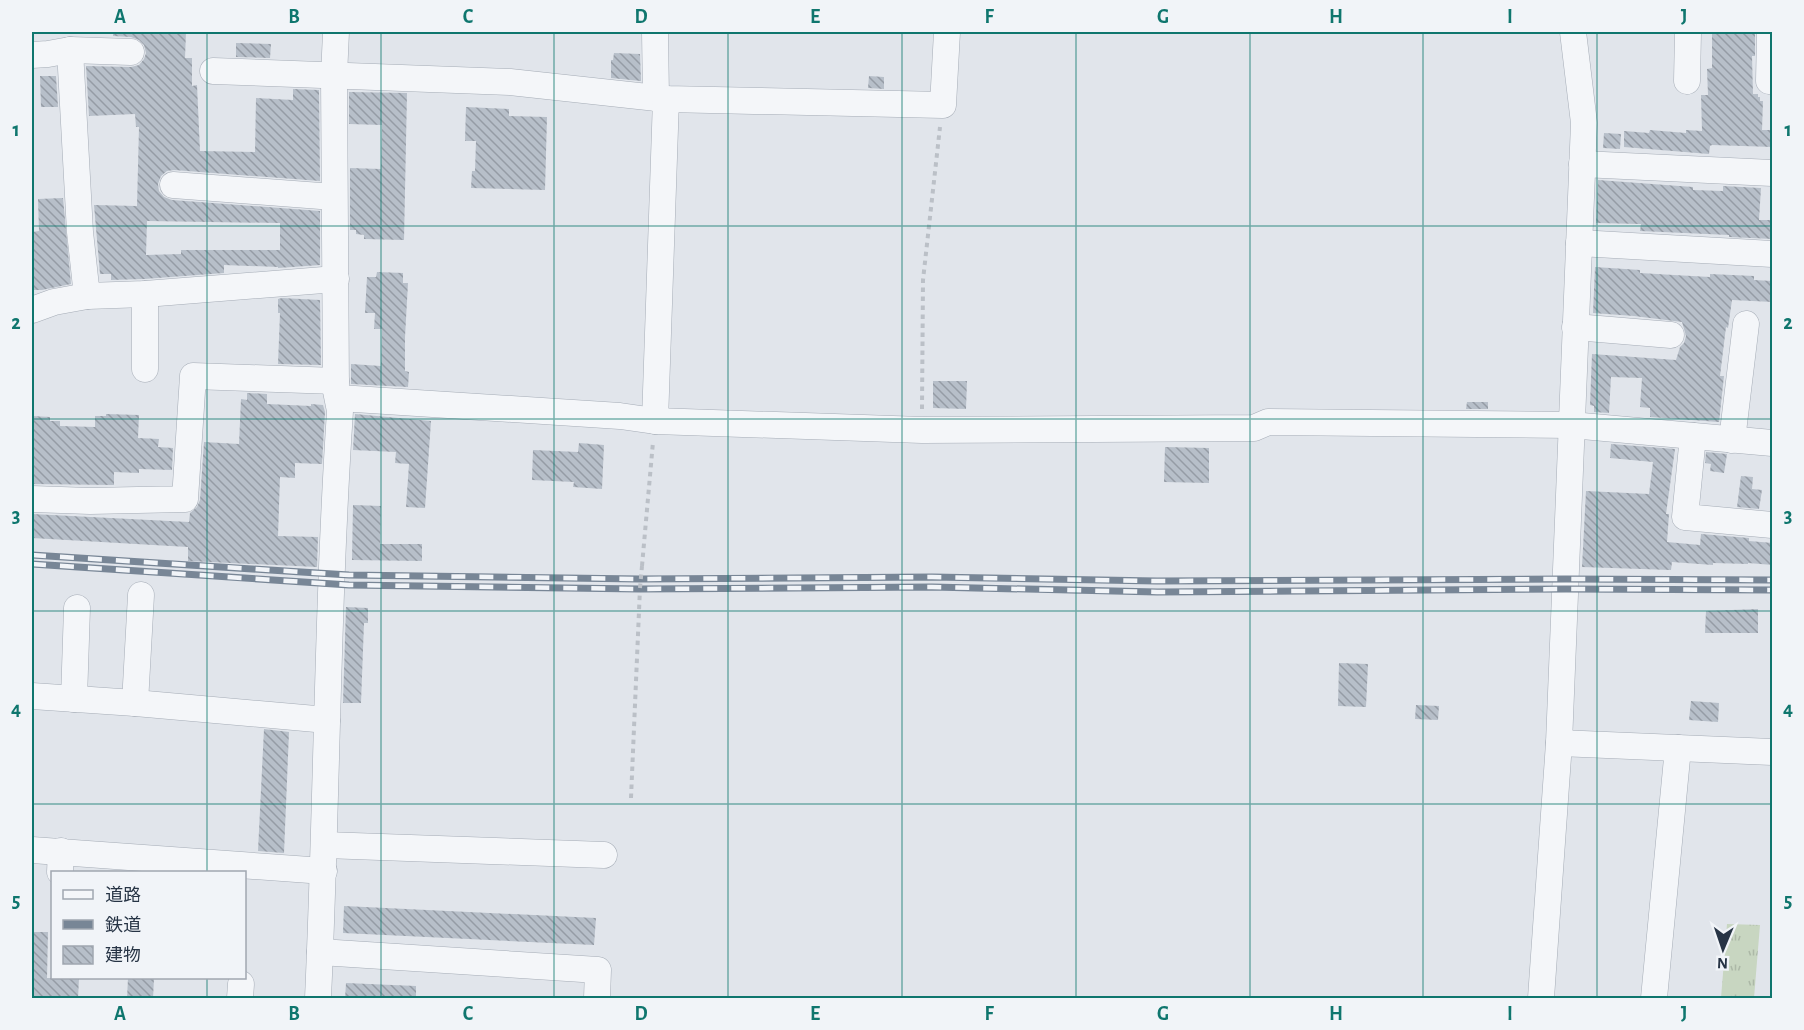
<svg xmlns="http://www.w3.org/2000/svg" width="1804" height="1030" viewBox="0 0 1804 1030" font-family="'Alegreya Sans','Noto Sans JP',sans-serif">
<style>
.grass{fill:url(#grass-tufts)}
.building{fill:url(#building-back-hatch);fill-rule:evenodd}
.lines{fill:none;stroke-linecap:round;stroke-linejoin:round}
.minor-casing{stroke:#a5acb6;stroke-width:27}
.path{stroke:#bbc0c7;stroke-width:4;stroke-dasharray:4.5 4.5;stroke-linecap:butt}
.minor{stroke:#f4f6f9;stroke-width:26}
.rail-casing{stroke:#788696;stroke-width:7}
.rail{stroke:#f1f4f8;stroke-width:4.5;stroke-dasharray:14;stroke-linecap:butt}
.path-bridge{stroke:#bbc0c7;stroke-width:4;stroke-dasharray:4.5 4.5;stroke-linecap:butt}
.grid{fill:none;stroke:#0f766e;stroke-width:1.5;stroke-opacity:0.55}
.neatline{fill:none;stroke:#0f766e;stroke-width:2}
.grid-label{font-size:20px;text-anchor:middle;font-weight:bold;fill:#0f766e}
</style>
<defs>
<pattern id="grass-tufts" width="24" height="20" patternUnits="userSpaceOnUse" patternTransform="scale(1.5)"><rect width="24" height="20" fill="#c8d6c1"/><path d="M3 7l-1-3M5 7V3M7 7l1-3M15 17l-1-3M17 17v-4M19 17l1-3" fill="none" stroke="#acb8a7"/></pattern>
<pattern id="building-back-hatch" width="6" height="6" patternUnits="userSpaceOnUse" patternTransform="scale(1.5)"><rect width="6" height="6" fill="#b7bfc9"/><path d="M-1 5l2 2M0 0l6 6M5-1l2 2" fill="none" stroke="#959ca5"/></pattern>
</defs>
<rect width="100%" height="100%" fill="#e1e5eb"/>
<polygon class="grass" points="1727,924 1760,925 1754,998 1721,998"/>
<g class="building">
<path d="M 113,32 L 186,32 L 185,58 L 192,58 L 192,86 L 197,85 L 200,151 L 255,152 L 256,98 L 293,100 L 293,89 L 319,90 L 320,181 L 174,170 L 167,171 L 161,176 L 158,184 L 159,191 L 164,197 L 172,200 L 320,211 L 320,265 L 278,268 L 278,267 L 224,265 L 224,273 L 144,279 L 111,280 L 111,274 L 100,274 L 94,205 L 137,206 L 139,127 L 136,127 L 135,114 L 89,116 L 86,66 L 131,67 L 139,65 L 144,59 L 146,53 L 144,45 L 139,40 L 131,37 L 113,36 ZM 147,221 L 280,223 L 280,250 L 181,250 L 181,254 L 146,255 Z"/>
<polygon points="1712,32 1755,32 1755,56 1752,56 1753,94 1758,94 1758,97 1760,97 1760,101 1763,101 1762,130 1773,130 1773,147 1712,145 1710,146 1709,154 1624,147 1624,131 1649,133 1650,130 1686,133 1686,130 1702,131 1701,95 1708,95 1707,69 1712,68"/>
<polygon points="236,43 271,44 270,58 236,57"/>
<polygon points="614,53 640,54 641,81 611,78 611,60 613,60"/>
<polygon points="40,76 56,76 58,107 41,107"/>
<polygon points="869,76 884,77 884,89 868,88"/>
<polygon points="349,92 407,93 404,240 364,239 364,235 356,234 356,230 350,230 350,168 381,169 382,125 349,124"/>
<polygon points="466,107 509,109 509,116 547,117 545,190 471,188 472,171 475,171 476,141 465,141"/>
<polygon points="1604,133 1621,134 1620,149 1603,148"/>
<polygon points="1598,180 1693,187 1693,190 1723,191 1723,186 1761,188 1759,220 1773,220 1773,239 1729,237 1729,235 1640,231 1641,224 1596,223"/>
<polygon points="63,198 71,284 42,290 32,290 32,232 39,231 38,199"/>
<polygon points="1595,267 1640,270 1640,273 1674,275 1710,277 1710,274 1754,276 1754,280 1773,281 1773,302 1732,300 1728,328 1726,327 1720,376 1724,376 1719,422 1650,417 1650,408 1640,407 1642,378 1611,377 1609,413 1594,412 1594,406 1590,405 1592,354 1676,360 1680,347 1684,343 1686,336 1682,322 1634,316 1593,313"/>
<polygon points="377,272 403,273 403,283 408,283 405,337 405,371 409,372 408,387 351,384 351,364 381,366 382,329 374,329 375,313 365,313 367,277 376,277"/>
<polygon points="282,298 320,300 321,365 278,364 280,313 278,313 278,299"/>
<polygon points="933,381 967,381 966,409 933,408"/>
<polygon points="247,393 267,394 267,404 311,406 311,404 323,405 325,412 322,464 295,463 295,478 280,477 278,536 318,537 317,567 188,561 188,547 32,538 32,514 189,522 190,513 197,507 200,500 204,442 239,444 241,399 247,400"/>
<polygon points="1467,402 1488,402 1488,409 1466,409"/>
<polygon points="106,414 139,415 138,438 159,439 158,447 173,448 172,470 139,469 139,473 114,472 114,485 32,484 32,416 50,417 50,421 60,421 60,426 95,427 95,416 106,416"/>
<polygon points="355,414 431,421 425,508 406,507 409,464 395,463 396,452 353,450"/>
<polygon points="579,443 604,445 602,489 573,487 574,482 532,480 533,450 578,452"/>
<polygon points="1611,444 1675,449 1666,514 1669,514 1667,542 1700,545 1701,534 1749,538 1749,541 1773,543 1773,565 1748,563 1748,564 1713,563 1713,565 1672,562 1671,570 1582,567 1586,491 1649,494 1653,462 1610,458"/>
<polygon points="1165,447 1209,448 1209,483 1164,482"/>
<polygon points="1706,452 1727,454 1724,473 1710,471 1711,464 1705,463"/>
<polygon points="1741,476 1753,477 1752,489 1762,490 1759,509 1737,507"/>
<polygon points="353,505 381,506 380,544 422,544 422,561 352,560"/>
<polygon points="346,607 368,608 368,623 364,623 361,703 343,703"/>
<polygon points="1758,609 1758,633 1705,633 1706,611"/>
<polygon points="1339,663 1368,664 1366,707 1338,706"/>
<polygon points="1691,701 1719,703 1718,722 1689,720"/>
<polygon points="1416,705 1439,706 1438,720 1415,719"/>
<polygon points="264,729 289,732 284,853 258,851"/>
<polygon points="344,906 596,918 594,945 343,933"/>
<polygon points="32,932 48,932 47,978 79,978 78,999 32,999"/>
<polygon points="128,978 154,978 153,999 127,999"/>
<polygon points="346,983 416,986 416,999 345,999"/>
</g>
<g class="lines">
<defs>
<g id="minor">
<polyline points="655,32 656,98"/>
<polyline points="70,50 80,232 87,296"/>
<polyline points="32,55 48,54 70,50 131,52"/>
<polyline points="213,71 510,82 666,99 943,105 947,32"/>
<polyline points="1687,81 1688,32"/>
<polyline points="1769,81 1770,32"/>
<polyline points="1582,164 1772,173"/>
<polyline points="173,185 334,197"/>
<polyline points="1579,243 1772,254"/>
<polyline points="32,310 54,302 87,296 145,294 336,279"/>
<polyline points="1575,327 1671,335"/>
<polyline points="145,369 145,294"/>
<polyline points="339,398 620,416 655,421 922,430 1254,428 1268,422 1571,425 1772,443"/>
<polyline points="655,421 666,99"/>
<polyline points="1693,436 1685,517 1772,525"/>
<polyline points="1732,440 1746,324"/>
<polyline points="32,499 90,501 185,499 193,376 336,381"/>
<polyline points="32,696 135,703 327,720"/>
<polyline points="74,699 77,608"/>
<polyline points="135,703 141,595"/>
<polyline points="1559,743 1772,752"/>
<polyline points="325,845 604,855"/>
<polyline points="32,850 324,871"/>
<polyline points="60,872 61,851"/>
<polyline points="320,952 598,970 597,998"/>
<polyline points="240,998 241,984"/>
<path d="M 318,998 C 327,803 327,606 340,411 L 336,391 L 334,76 L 336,32"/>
<polyline points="1541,998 1559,743 1584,123 1573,32"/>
<polyline points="1654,998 1678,748"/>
</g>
</defs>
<use href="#minor" class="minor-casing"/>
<g class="path">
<polyline points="922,409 923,280 940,127"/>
<polyline points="642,566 653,442"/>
<polyline points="631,798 640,588"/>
</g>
<use href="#minor" class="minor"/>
<defs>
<g id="rail">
<polyline points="32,555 349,575 640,579 932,577 1157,581 1566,579 1772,580"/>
<polyline points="32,564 349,585 640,589 932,587 1157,592 1566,589 1772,590"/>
</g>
</defs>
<use href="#rail" class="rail-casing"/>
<use href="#rail" class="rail"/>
<polyline class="path-bridge" points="640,588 642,566"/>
</g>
<path class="grid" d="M 207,32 L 207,872M 381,32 L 381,998M 554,32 L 554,998M 728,32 L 728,998M 902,32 L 902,998M 1076,32 L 1076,998M 1250,32 L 1250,998M 1423,32 L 1423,998M 1597,32 L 1597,998M 32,226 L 1772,226M 32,419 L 1772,419M 32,611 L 1772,611M 32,804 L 1772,804M 207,978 L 207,998"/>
<rect width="1804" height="1030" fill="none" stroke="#f1f4f8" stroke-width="66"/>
<rect x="51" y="871" width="195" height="108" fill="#f1f4f8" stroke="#a0a7b0" stroke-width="1.5"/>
<rect x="63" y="890" width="30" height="9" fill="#f4f6f9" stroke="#a0a7b0" stroke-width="1.5"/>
<text x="105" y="901" font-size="18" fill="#273445">道路</text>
<rect x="63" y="920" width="30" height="9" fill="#788696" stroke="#a0a7b0" stroke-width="1.5"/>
<text x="105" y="931" font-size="18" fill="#273445">鉄道</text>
<rect x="63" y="946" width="30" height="18" fill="url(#building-back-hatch)" stroke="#a0a7b0" stroke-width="1.5"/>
<text x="105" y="961" font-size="18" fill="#273445">建物</text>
<g transform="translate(1723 949) rotate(182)" stroke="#f1f4f8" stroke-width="4.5" paint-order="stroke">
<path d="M0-4.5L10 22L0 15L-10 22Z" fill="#273445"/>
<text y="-9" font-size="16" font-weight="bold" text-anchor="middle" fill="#273445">N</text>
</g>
<rect x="33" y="33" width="1738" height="964" class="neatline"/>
<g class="grid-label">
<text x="120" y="23">A</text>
<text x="294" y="23">B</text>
<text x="468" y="23">C</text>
<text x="641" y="23">D</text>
<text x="815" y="23">E</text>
<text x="989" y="23">F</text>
<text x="1163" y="23">G</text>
<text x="1336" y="23">H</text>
<text x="1510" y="23">I</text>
<text x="1684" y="23">J</text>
<text x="16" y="136">1</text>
<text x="1788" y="136">1</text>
<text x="16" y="329">2</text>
<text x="1788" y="329">2</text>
<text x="16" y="522">3</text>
<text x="1788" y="522">3</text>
<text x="16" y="715">4</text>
<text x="1788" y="715">4</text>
<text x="16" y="907">5</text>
<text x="1788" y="907">5</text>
<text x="120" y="1020">A</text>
<text x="294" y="1020">B</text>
<text x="468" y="1020">C</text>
<text x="641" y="1020">D</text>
<text x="815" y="1020">E</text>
<text x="989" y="1020">F</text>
<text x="1163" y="1020">G</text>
<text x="1336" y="1020">H</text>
<text x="1510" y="1020">I</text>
<text x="1684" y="1020">J</text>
</g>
</svg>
